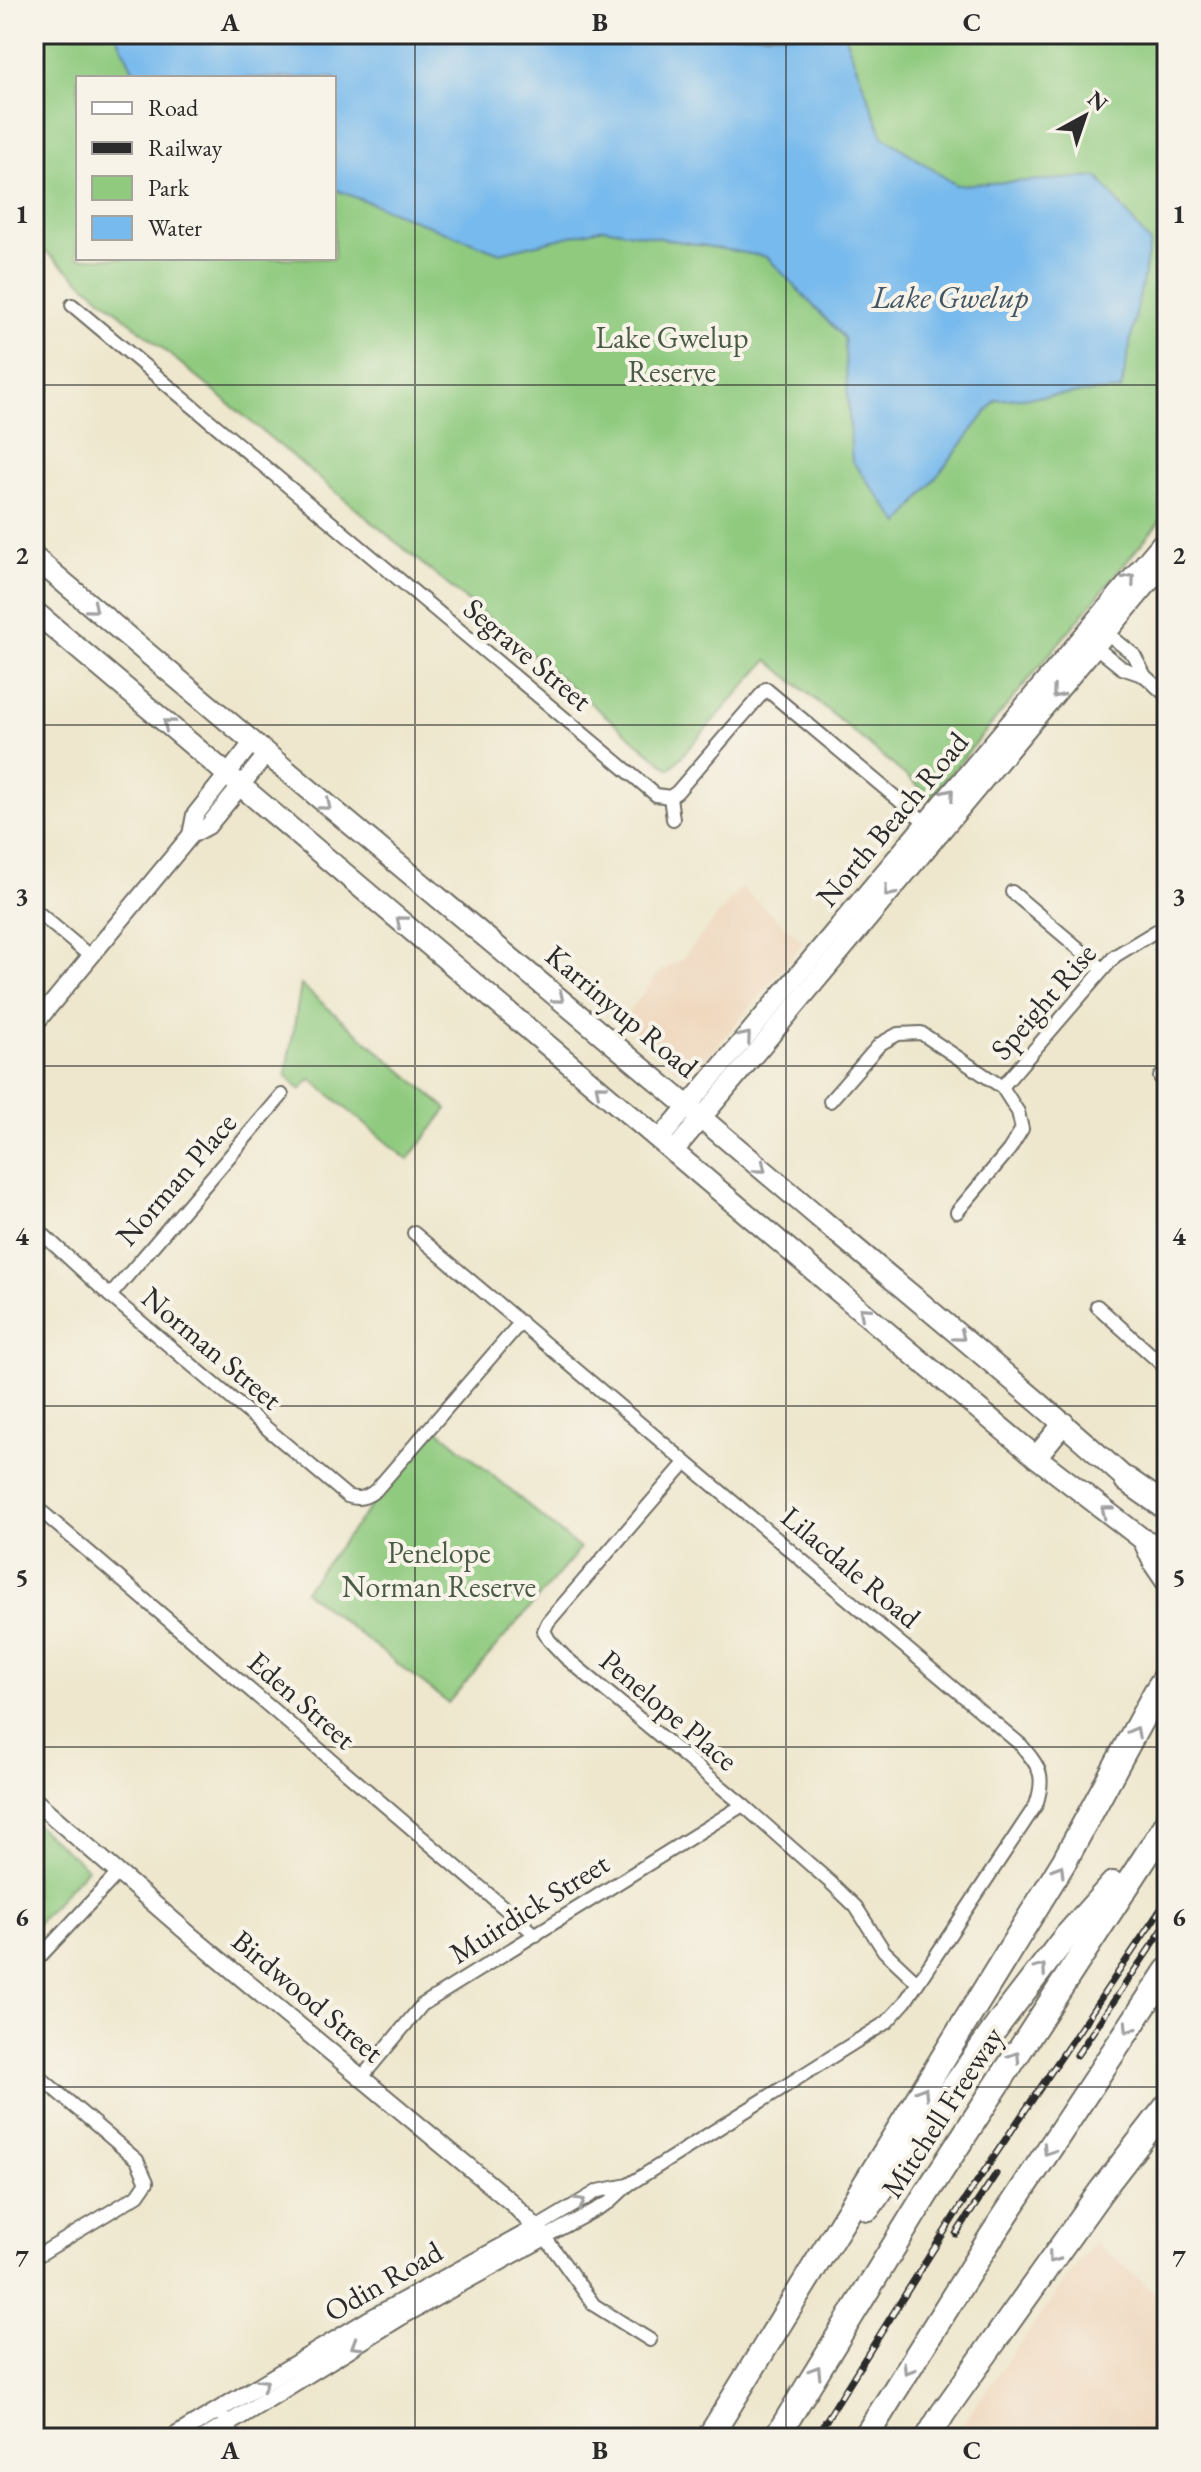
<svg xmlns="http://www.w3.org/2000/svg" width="1201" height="2472" viewBox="0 0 1201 2472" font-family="'EB Garamond',serif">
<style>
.built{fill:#efd6bb}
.green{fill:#8fca7f;stroke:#5d7a55;stroke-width:2;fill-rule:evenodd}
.water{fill:#77baed;stroke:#51728c;stroke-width:2}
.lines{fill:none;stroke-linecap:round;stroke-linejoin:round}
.minor-casing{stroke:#6f6d64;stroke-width:16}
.tertiary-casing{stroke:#6f6d64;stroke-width:20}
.secondary-casing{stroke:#6f6d64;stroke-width:22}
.trunk-casing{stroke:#6f6d64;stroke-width:24}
.motorway-casing{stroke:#6f6d64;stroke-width:28}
.minor{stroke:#fff;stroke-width:12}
.tertiary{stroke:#fff;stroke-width:16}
.secondary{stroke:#fff;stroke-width:18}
.trunk{stroke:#fff;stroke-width:20}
.motorway{stroke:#fff;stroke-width:24}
.rail-casing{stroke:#2b2b2b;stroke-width:7}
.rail{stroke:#f7f3e8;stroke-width:4;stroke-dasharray:12;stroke-linecap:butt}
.oneway{stroke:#a0a0a0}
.grid{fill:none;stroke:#2b2b2b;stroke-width:2;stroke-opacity:0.55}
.labels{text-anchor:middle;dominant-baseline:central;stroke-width:8;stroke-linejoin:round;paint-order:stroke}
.park-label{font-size:30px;fill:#495b44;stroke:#f7f3e8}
.street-label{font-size:30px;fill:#2b2b2b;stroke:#f7f3e8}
.water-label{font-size:32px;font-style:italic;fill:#425665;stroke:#f7f3e8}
.neatline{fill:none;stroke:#2b2b2b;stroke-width:3}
.grid-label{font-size:26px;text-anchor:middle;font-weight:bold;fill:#2b2b2b}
</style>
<rect width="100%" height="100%" fill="#f7f3e8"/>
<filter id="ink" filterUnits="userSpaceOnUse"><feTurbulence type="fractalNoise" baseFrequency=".0125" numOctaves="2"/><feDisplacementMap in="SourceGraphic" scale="16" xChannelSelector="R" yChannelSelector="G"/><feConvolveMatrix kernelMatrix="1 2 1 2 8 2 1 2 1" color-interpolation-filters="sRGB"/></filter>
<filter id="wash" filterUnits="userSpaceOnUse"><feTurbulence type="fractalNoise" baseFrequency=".006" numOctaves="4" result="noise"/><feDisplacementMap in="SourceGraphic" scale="32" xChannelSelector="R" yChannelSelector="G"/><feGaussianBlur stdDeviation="1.8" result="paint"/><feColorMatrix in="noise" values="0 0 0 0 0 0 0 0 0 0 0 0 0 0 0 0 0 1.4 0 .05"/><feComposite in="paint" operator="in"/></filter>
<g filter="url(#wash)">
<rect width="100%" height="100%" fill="#eee7cd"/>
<g class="built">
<polygon points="741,888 804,942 706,1060 694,1071 677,1070 621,1021 660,972 681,960"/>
<polygon points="1094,2241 1167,2302 1167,2438 952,2438"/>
</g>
<g class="green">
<path d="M 34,34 L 1167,34 L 1167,513 L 931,797 L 768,660 L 670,769 L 34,242 ZM 78,78 L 334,78 L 334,258 L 78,258 Z"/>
<polygon points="301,985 447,1109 408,1160 311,1079 300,1090 286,1075"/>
<polygon points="434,1426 580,1549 448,1703 304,1591"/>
<polygon points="34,1823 87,1868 34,1927"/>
</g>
<polygon class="water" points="116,34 844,34 883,136 956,185 1098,177 1150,243 1121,390 996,400 900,524 852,461 844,338 767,257 604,228 500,253 334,189 334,78 137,78"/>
</g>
<g filter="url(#ink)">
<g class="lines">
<defs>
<g id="minor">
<polyline points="72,305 656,795 670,797 677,792 766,689 931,827"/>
<polyline points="1102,629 1134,655 1145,676"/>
<polyline points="1092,644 1122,668 1145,676 1167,696"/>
<polyline points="670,797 673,819"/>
<polyline points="1012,892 1103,969"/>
<polyline points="34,909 91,957"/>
<polyline points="1160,1077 1167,1090"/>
<polyline points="1002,1087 1115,956 1156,931 1167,929"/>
<polyline points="830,1101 880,1044 898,1034 921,1033 1002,1087 1018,1112 1022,1129 1009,1150 957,1212"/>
<path d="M 34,1226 L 110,1296 L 347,1496 C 359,1500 366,1498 376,1490 L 521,1322"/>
<path d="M 414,1233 L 1021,1745 C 1040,1768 1046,1775 1036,1805 L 905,2002 L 887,2022 L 628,2185 L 610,2202 L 545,2237 L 594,2305 L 650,2340"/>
<polyline points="110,1296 282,1095"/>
<polyline points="1097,1306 1167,1369"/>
<polyline points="685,1463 548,1622 544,1631 549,1640 565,1657 743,1805 831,1883 856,1907 884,1951 917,1982"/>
<polyline points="34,1505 536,1935"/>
<polyline points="34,1963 119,1872"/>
<polyline points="34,2072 137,2160 147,2182 138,2195 34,2258"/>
<polyline points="362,2077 422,2005 743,1805"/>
<polyline points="536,2228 598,2191 628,2185"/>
<polyline points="219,2410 235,2438"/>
</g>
<g id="tertiary">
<polyline points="191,835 195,815 252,743"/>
<polyline points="34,1025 191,835 208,826 266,755"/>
<polyline points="34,1800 190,1935 511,2202 545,2237 402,2316 205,2438"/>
<polyline points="172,2438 368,2320 536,2228"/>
</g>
<g id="secondary">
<polyline points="660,1139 1167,536"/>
<polyline points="674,1151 1167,561"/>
</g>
<g id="trunk">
<path d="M 34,557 C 297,782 565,1001 828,1225 C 932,1313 1037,1398 1137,1489"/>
<polyline points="34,611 909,1351 1036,1457 1158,1551"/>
<polyline points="1036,1457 1064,1423"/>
</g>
<g id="motorway">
<polyline points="1127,1480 1167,1508"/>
<polyline points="1147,1543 1156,1563 1167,1579"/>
<polyline points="868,2208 1000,2022 1064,1939 1113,1884"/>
<polyline points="709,2438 1065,1860 1156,1692 1167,1675"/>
<polyline points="776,2438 926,2194 1167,1824"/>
<polyline points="865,2438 991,2237 1167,1971"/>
<polyline points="928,2438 943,2413 1101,2191 1167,2106"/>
</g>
</defs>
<use href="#minor" class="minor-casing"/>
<use href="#tertiary" class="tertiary-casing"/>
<use href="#secondary" class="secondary-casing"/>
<use href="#trunk" class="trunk-casing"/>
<use href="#motorway" class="motorway-casing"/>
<use href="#minor" class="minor"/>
<use href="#tertiary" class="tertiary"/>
<use href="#secondary" class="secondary"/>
<use href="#trunk" class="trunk"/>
<use href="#motorway" class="motorway"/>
<defs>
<g id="rail">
<polyline points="1077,2055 1167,1923"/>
<polyline points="956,2234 996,2174"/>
<polyline points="815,2438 960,2207 1167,1900"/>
</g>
</defs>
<use href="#rail" class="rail-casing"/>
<use href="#rail" class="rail"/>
</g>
<defs><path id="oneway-chevron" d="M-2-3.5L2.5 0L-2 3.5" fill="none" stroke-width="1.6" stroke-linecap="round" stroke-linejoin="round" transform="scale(2)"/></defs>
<g class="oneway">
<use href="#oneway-chevron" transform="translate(1130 579) rotate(-50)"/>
<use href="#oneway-chevron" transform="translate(93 608) rotate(40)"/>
<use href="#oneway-chevron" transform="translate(1057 693) rotate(130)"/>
<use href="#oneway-chevron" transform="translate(168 724) rotate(-140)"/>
<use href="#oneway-chevron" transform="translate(949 794) rotate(-50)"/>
<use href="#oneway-chevron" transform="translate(326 805) rotate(40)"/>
<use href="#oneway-chevron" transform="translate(889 892) rotate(130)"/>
<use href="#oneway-chevron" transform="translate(401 921) rotate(-140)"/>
<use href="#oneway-chevron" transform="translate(559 998) rotate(40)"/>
<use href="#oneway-chevron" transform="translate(746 1037) rotate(-50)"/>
<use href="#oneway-chevron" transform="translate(600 1089) rotate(-140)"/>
<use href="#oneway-chevron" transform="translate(761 1168) rotate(40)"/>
<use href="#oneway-chevron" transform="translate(864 1312) rotate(-139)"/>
<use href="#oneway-chevron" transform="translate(960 1336) rotate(40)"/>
<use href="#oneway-chevron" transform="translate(1106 1511) rotate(-142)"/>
<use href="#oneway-chevron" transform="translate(1135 1732) rotate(-62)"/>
<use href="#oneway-chevron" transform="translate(1059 1870) rotate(-59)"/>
<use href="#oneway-chevron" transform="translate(1041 1969) rotate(-53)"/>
<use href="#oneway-chevron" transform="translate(1129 2028) rotate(124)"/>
<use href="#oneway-chevron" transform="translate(1015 2057) rotate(-57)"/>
<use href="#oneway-chevron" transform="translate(923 2092) rotate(-58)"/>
<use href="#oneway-chevron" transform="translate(1048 2150) rotate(123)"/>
<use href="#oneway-chevron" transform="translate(580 2202) rotate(-30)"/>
<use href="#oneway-chevron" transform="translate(1053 2258) rotate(126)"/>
<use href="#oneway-chevron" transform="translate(356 2345) rotate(148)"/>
<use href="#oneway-chevron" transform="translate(908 2369) rotate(122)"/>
<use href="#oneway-chevron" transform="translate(816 2371) rotate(-58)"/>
<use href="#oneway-chevron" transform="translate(263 2384) rotate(-31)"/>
</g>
</g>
<path class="grid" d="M 415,34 L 415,2438M 786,34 L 786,2438M 34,385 L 1167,385M 34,725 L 1167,725M 34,1066 L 1167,1066M 34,1406 L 1167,1406M 34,1747 L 1167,1747M 34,2087 L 1167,2087"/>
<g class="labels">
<g class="park-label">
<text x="672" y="337">Lake Gwelup<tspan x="672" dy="34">Reserve</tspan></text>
<text x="439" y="1552">Penelope<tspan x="439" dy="34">Norman Reserve</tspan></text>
</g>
<g class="street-label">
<text transform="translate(528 654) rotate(40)">Segrave Street</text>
<text transform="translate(892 819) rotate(-50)">North Beach Road</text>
<text transform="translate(1043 1001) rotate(-49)">Speight Rise</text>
<text transform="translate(622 1011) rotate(40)">Karrinyup Road</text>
<text transform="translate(176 1179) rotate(-49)">Norman Place</text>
<text transform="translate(212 1348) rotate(40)">Norman Street</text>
<text transform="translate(851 1567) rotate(40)">Lilacdale Road</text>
<text transform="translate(302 1700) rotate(41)">Eden Street</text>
<text transform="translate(669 1710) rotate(40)">Penelope Place</text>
<text transform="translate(529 1908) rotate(-32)">Muirdick Street</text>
<text transform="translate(308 1996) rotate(40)">Birdwood Street</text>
<text transform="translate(942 2112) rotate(-57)">Mitchell Freeway</text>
<text transform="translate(383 2281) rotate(-30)">Odin Road</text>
</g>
<g class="water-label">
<text x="950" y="297">Lake Gwelup</text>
</g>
</g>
<rect width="1201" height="2472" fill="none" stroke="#f7f3e8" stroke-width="88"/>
<rect x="76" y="76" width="260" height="184" fill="#f7f3e8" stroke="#a5a39c" stroke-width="2"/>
<rect x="92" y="102" width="40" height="12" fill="#ffffff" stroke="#a5a39c" stroke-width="2"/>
<text x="148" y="116" font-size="24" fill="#2b2b2b">Road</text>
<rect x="92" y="142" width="40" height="12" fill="#2b2b2b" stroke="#a5a39c" stroke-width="2"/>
<text x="148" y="156" font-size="24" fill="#2b2b2b">Railway</text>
<rect x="92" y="176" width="40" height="24" fill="#8fca7f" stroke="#a5a39c" stroke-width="2"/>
<text x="148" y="196" font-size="24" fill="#2b2b2b">Park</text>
<rect x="92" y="216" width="40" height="24" fill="#77baed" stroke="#a5a39c" stroke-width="2"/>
<text x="148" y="236" font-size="24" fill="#2b2b2b">Water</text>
<g transform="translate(1085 116) rotate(40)" stroke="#f7f3e8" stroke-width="6" paint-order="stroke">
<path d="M0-6L14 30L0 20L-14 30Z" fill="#2b2b2b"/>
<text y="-12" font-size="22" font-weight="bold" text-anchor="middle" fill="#2b2b2b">N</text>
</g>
<rect x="44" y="44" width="1113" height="2384" class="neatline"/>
<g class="grid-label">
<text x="230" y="31">A</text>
<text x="600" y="31">B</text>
<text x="972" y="31">C</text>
<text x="22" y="223">1</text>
<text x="1179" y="223">1</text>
<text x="22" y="564">2</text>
<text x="1179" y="564">2</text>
<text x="22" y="905">3</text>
<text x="1179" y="905">3</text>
<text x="22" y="1245">4</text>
<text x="1179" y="1245">4</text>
<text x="22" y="1586">5</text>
<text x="1179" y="1586">5</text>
<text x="22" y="1926">6</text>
<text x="1179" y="1926">6</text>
<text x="22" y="2267">7</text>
<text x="1179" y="2267">7</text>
<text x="230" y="2459">A</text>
<text x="600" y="2459">B</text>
<text x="972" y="2459">C</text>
</g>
</svg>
